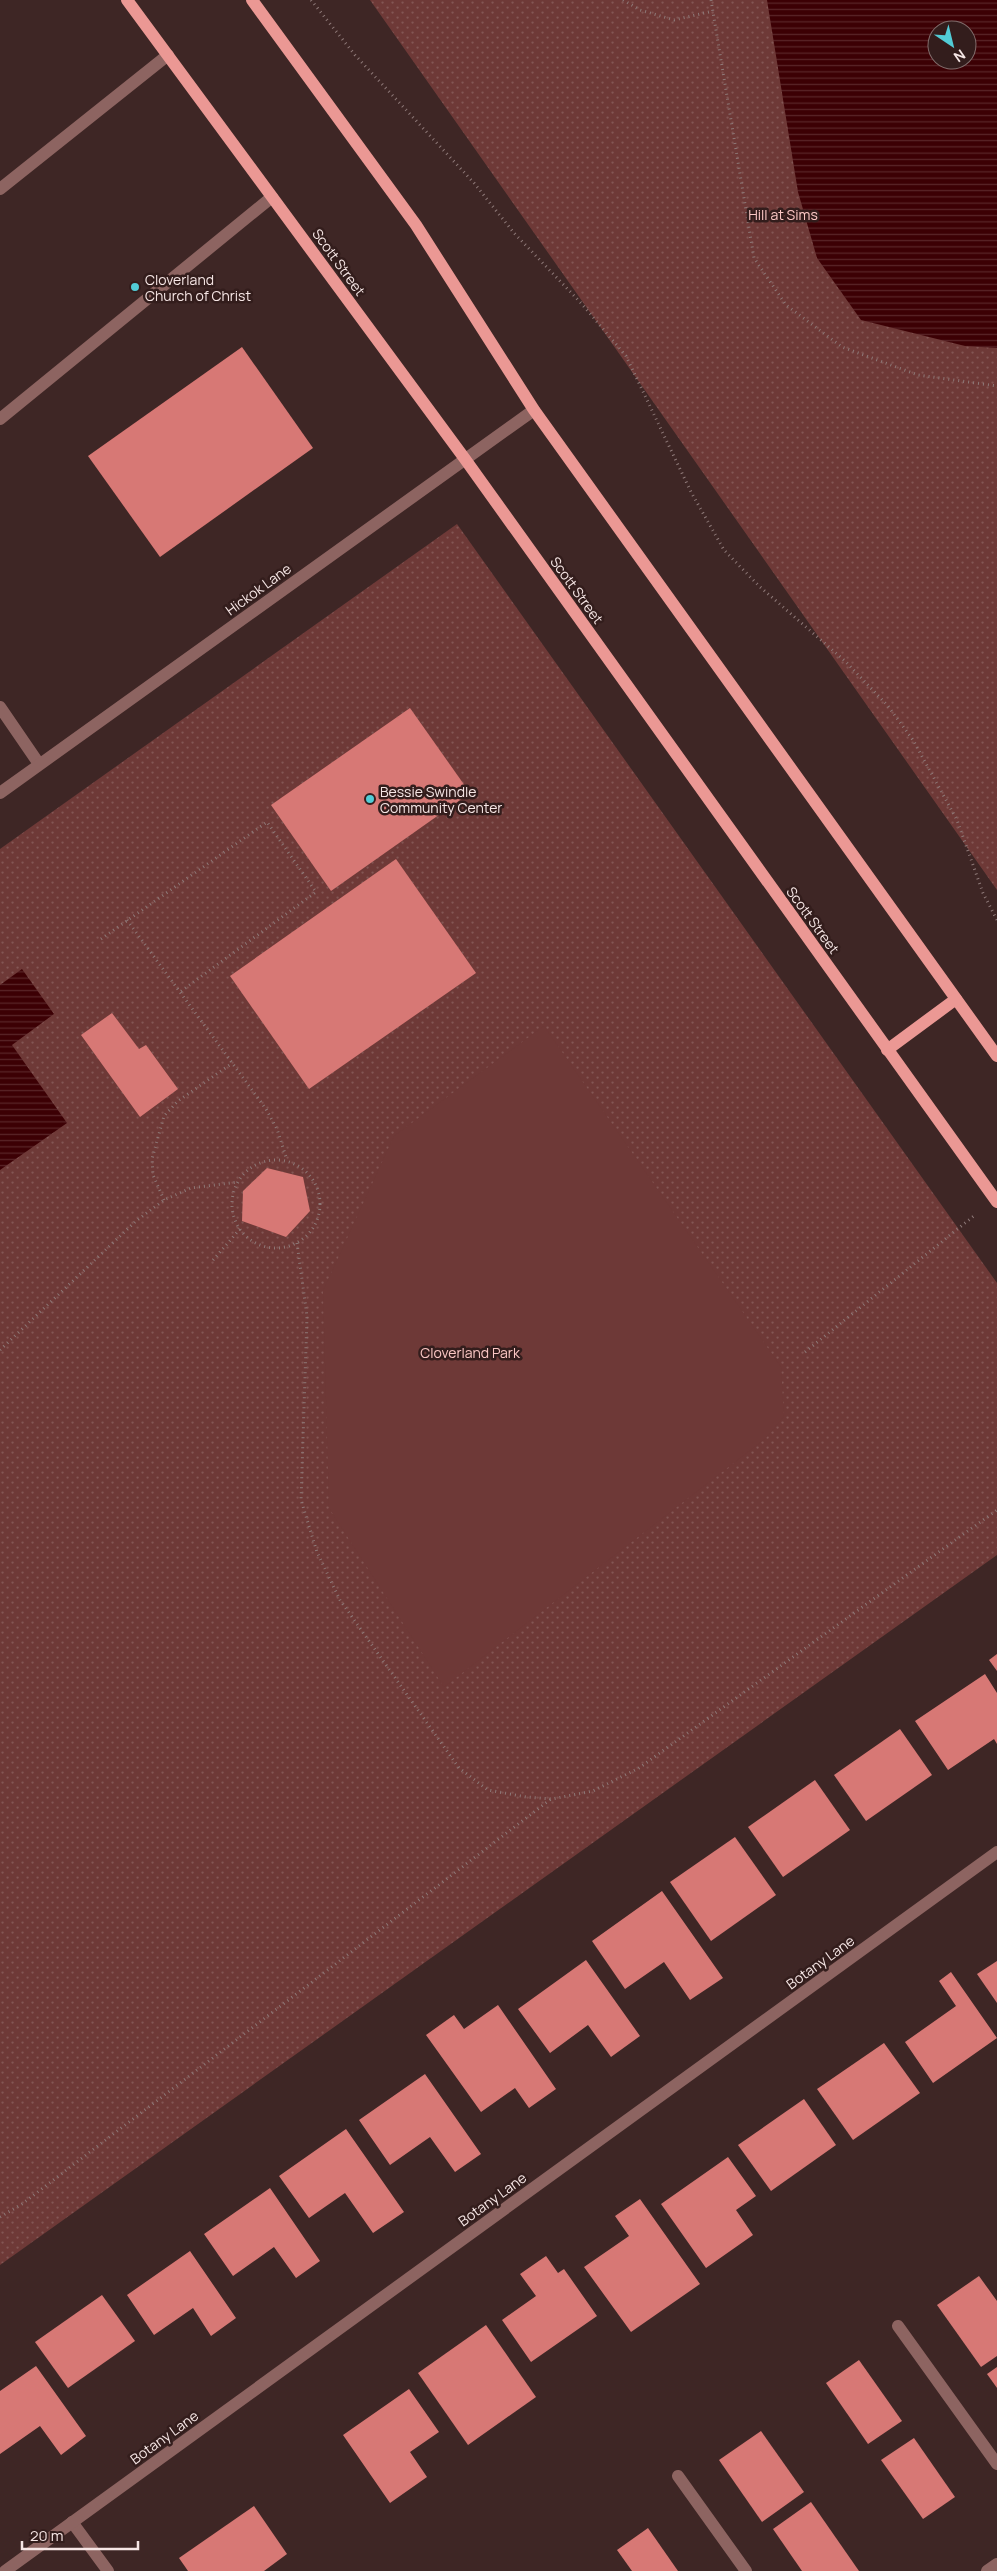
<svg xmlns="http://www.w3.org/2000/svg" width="997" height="2571" viewBox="0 0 997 2571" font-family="Manrope,sans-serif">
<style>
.park{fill:url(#park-dots);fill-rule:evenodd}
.garden{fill:#6e3937}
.water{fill:url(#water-rules);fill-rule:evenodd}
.building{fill:#d77875}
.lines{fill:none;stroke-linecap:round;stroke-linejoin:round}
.path{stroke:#8e7978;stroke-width:3;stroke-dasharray:1 4;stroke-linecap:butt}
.minor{stroke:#8d6461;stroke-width:12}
.major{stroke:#eb9894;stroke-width:12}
.poi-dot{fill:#52ccd6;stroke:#331d1c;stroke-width:2}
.labels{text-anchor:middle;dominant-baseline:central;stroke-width:5;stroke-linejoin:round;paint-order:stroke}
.park-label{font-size:14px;fill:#fbc7c4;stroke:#331d1c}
.street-label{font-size:14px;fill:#f6e6e5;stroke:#331d1c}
.poi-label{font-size:14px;fill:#f6e6e5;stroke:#331d1c;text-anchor:start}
</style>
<defs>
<pattern id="park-dots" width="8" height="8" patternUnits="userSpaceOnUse" patternTransform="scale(1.25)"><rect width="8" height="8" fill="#6e3937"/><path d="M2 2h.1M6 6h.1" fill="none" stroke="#835654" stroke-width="1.8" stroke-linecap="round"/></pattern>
<pattern id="water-rules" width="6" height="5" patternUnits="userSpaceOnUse" patternTransform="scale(1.25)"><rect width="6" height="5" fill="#3c0004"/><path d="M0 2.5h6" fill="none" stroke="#592528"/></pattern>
</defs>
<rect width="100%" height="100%" fill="#3e2625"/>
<g class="park">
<path d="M 370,0 L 997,0 L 997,890 ZM 937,30 L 967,30 L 967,60 L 937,60 Z"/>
<polygon points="457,524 997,1283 997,1555 0,2265 0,849"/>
</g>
<polygon class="garden" points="544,1026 781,1367 784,1416 766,1438 444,1687 329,1508 323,1291 394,1136"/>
<g class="water">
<path d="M 767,0 L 997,0 L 997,348 L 965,346 L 861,320 L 817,258 L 798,192 ZM 937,30 L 967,30 L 967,60 L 937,60 Z"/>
<polygon points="22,969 54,1014 12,1045 67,1123 0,1170 0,985"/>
</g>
<g class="building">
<polygon points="242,347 313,448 160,557 88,456"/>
<polygon points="410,708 470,793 331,891 271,805"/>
<polygon points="396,859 476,973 309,1089 230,976"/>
<polygon points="112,1013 139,1049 146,1045 178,1089 140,1117 81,1035"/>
<polygon points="267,1168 303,1177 310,1211 286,1237 242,1221 243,1191"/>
<polygon points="997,1654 997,1671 989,1660"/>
<polygon points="985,1674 997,1693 997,1744 994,1739 948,1770 915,1721"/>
<polygon points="900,1729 932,1775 866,1821 834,1775"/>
<polygon points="815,1780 850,1830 783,1877 748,1827"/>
<polygon points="735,1837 776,1895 711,1941 670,1882"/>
<polygon points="662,1891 723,1978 690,2000 664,1962 625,1989 592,1941"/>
<polygon points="586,1960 640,2036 611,2057 588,2025 550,2053 518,2009"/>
<polygon points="997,1961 997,2003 977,1974"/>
<polygon points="951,1972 997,2038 933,2083 905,2042 956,2006 939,1981"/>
<polygon points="498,2005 556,2089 529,2108 515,2088 481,2112 426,2035 454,2015 464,2029"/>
<polygon points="884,2043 920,2093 853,2140 817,2089"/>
<polygon points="425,2074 481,2154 455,2172 430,2137 390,2165 359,2120"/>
<polygon points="804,2099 836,2145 771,2191 738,2145"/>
<polygon points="346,2129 404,2212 373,2233 345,2193 309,2218 279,2176"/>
<polygon points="728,2157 756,2196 736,2210 753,2235 706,2268 661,2204"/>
<polygon points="270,2188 320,2261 296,2278 274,2247 233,2276 204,2234"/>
<polygon points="640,2199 700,2284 631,2332 584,2267 629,2236 615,2216"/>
<polygon points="190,2251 236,2318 211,2336 193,2308 154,2335 127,2295"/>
<polygon points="546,2256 558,2273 564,2269 597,2316 531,2362 502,2320 536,2296 520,2274"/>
<polygon points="979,2276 997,2301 997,2356 981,2367 937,2305"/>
<polygon points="102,2295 135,2341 68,2388 35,2342"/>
<polygon points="486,2325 536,2397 468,2445 418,2373"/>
<polygon points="859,2360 902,2421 868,2444 826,2383"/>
<polygon points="36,2366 86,2436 61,2455 40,2426 0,2454 0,2391"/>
<polygon points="997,2367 997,2388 987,2374"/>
<polygon points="409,2389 439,2432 410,2452 427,2477 390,2503 343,2435"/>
<polygon points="761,2431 804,2492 762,2522 719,2460"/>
<polygon points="914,2438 955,2497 923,2519 881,2460"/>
<polygon points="811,2502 859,2571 802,2571 773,2529"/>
<polygon points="254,2506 287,2554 264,2571 188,2571 179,2558"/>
<polygon points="648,2528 678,2571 632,2571 617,2550"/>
</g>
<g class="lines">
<g class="path">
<polyline points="311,0 355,55 474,183 514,233 581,303 626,356 691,492 724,550 759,586 845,661 888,706 913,740 957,820 983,893 997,920"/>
<polyline points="623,0 640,10 674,20 713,11"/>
<polyline points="711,0 754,258 786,305 842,347 918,375 997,386"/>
<polyline points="127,920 266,1109 277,1129 287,1160"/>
<polyline points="101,939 267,822 316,892 180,992"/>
<circle cx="276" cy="1204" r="44"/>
<polyline points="164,1200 153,1175 152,1159 164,1116 178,1101 231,1064"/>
<polyline points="297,1243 307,1316 301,1500 317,1552 340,1600 459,1768 488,1790 526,1797 552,1799 593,1791 639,1768 997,1510"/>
<polyline points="213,1260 240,1229"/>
<polyline points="0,1350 136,1221 164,1200 191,1188 238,1182"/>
<polyline points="805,1352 975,1215"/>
<polyline points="0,2217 22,2204 551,1799"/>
</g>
<g class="minor">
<polyline points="0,189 168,55"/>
<polyline points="0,419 272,197"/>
<polyline points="0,707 39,764"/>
<polyline points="0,793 534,410"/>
<polyline points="898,2326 997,2464"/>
<polyline points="678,2476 746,2571"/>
<polyline points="72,2522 108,2571"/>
<polyline points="5,2571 997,1852"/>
<polyline points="987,2571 997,2564"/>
</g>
<g class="major">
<polyline points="127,0 465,459 997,1202"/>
<polyline points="252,0 416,225 534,410 997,1056"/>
<polyline points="887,1050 956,999"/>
</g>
</g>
<g class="poi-dot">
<circle cx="135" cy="287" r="5"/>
<circle cx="370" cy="799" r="5"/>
</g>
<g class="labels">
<g class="park-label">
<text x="783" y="214">Hill at Sims</text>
<text x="470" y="1352">Cloverland Park</text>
</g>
<g class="street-label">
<text transform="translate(339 262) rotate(54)">Scott Street</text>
<text transform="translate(258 589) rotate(-36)">Hickok Lane</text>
<text transform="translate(577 590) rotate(54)">Scott Street</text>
<text transform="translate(813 920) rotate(54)">Scott Street</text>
<text transform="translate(820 1962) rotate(-36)">Botany Lane</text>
<text transform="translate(492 2199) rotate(-36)">Botany Lane</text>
<text transform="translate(164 2437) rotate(-36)">Botany Lane</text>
</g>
<g class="poi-label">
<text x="145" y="279">Cloverland<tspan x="145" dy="16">Church of Christ</tspan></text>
<text x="380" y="791">Bessie Swindle<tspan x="380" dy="16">Community Center</tspan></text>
</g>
</g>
<g transform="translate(952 45) rotate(145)"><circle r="24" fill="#331d1c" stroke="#816d6c"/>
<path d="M0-4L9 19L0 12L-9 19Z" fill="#52ccd6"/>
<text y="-8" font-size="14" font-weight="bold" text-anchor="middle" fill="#f6e6e5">N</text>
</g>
<path d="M22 2541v8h116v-8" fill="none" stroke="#f6e6e5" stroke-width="2.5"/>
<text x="30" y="2541" font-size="15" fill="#f6e6e5" stroke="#331d1c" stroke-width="4" paint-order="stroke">20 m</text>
</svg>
